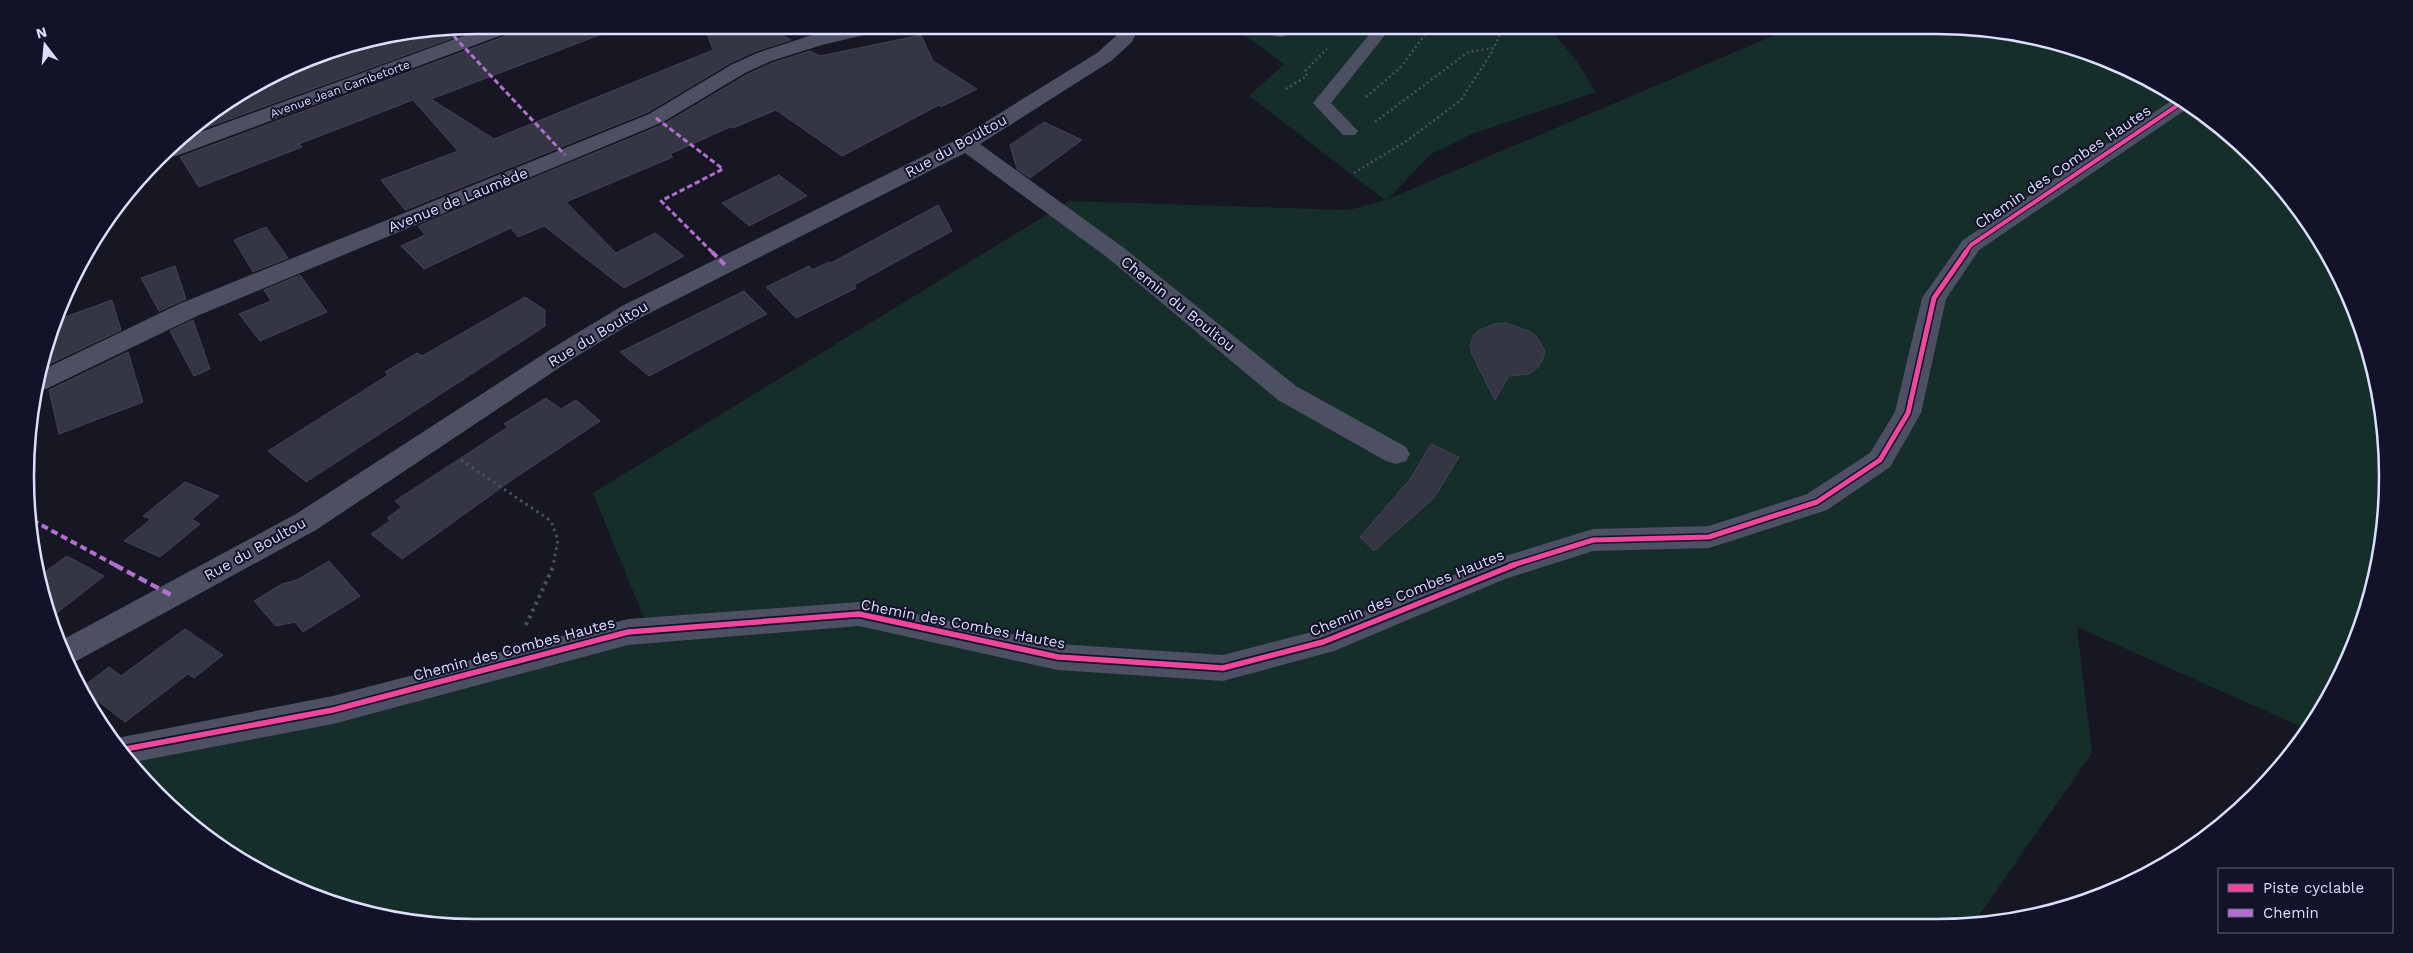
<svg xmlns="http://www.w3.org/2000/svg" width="2413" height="953" viewBox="0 0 2413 953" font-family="'Work Sans',sans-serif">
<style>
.green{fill:#152e2a}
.building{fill:#353644;stroke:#424256}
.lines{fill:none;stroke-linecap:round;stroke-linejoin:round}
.path-far2{stroke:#45535b;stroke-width:2.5;stroke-dasharray:2 3;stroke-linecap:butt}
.path-far1{stroke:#45535b;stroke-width:3;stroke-dasharray:2.5 4;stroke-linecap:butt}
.path{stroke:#45535b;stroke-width:4;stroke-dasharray:3 4.5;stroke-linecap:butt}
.lane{fill:#4d5063;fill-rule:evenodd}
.street{fill:#4d5063;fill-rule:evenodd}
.quiet-far2{stroke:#b36fd0;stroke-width:3;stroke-dasharray:5.5 3;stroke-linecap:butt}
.quiet-far1{stroke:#b36fd0;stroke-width:4;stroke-dasharray:7 4;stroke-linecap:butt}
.quiet{stroke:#b36fd0;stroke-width:4.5;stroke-dasharray:9 4.5;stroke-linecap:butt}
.cycleway-far2-casing{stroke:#121228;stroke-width:6}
.cycleway-far1-casing{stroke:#121228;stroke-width:8}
.cycleway-casing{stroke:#121228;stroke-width:9}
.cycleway-far2{stroke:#ed469a;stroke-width:4}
.cycleway-far1{stroke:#ed469a;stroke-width:5}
.cycleway{stroke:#ed469a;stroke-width:5.5}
.labels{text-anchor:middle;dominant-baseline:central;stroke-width:4;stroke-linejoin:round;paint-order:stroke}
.far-street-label{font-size:12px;fill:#dbdefd;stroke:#121228}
.street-label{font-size:15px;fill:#dbdefd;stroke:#121228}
.rim{fill:none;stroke:#dbdefd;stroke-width:2.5}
</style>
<rect width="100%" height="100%" fill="#171723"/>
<polygon class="green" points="1230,25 1547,25 1575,59 1596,92 1472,134 1431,154 1388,199 1799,25 1936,25 2081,49 2162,85 2234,137 2295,201 2341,277 2373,359 2387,447 2384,535 2364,621 2312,727 2309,730 2077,627 2092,753 1973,924 477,928 332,904 201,835 137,774 126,759 645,620 593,493 1069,201 1349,210 1385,200 1249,96 1284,64"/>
<g class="building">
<polygon points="476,25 488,25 178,138 251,86 300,63 348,46"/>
<polygon points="523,25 617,25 618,28 431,99 494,139 713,50 704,25 765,25 791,40 756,51 730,63 648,112 405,210 381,180 458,151 413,100 299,144 302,147 199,187 180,157 519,31"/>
<polygon points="921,35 933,61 977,89 941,107 939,105 842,156 776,110 733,128 730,127 670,154 673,157 566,202 616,253 655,233 684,256 624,288 544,226 518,237 511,228 424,269 401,246 425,235 418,226 664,124 746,75 772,63 810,51 820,56"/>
<polygon points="1044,122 1082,140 1030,178 1017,169 1010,145"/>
<polygon points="779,175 807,196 749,226 722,203"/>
<polygon points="938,205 952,231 854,285 856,288 796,318 766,287 809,266 812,270 829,262 831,263"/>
<polygon points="266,227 288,258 253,272 234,240"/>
<polygon points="175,266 186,299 159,311 141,278"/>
<polygon points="300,275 327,312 260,341 239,314 271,301 264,290"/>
<polygon points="744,291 767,314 649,376 620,352"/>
<polygon points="525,297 545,310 545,326 306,482 268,451 388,375 385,372 417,353 422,356"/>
<polygon points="112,300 121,330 43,367 42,362 54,321"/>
<polygon points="193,320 210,369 194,376 170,331"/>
<polygon points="1506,323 1529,331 1537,337 1545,351 1543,359 1537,368 1529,374 1509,376 1495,400 1472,354 1470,346 1473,336 1479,330 1495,324"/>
<polygon points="128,352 143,402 59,434 49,390"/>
<polygon points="546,398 561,409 576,400 600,421 512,480 402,559 371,534 391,520 387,518 402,507 395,501 508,427 504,424"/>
<polygon points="1431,444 1459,457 1434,498 1374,551 1360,537 1411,478"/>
<polygon points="185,482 219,496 192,519 200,524 160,557 124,541 151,519 143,516"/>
<polygon points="67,556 104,576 53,616 38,577"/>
<polygon points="329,561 360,596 303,632 295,622 276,626 254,601 282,584 297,580"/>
<polygon points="185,629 223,655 194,678 188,674 125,722 81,688 109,667 121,676"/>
</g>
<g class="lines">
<g class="path-far2">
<polyline points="1286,89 1307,76 1305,71 1327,49"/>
<polyline points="1366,97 1400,68 1432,25"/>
<polyline points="1375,122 1468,52 1494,48 1504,25"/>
<polyline points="1354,173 1408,140 1461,100 1494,49"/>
</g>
<polyline class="path-far1" points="461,460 551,521 558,540 553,566"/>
<polyline class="path" points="526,625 554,565"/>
<g class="lane">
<polygon points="1255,25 1281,27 1314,25 1312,28 1281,37 1257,33"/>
<polygon points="1377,25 1393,25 1331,103 1358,131 1355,135 1343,135 1313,103"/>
</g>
<g class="street">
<polygon points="493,25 521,25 518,29 176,156 163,156 176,141"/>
<polygon points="856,25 892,25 889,29 822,45 771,61 745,73 663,122 197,316 46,389 35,392 40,371 179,304 649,114 731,65 757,53 809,36"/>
<polygon points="1120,25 1140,25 1132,42 1111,61 980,144 1124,248 1296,386 1406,447 1410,454 1406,461 1396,464 1386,461 1278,400 1108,258 965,153 640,318 577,356 316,530 71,664 62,640 296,514 559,344 622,306 958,139 1097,53 1116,36"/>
<polygon points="2177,97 2191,106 1979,250 1946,299 1921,413 1890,467 1827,510 1709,548 1593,551 1505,579 1334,651 1223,681 1058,670 859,626 628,645 333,724 129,763 112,739 333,696 628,619 859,602 1058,644 1223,655 1319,630 1486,562 1593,529 1709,526 1807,494 1870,453 1895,412 1922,298 1963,240"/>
</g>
<g class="quiet-far2">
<polyline points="448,30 565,155"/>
<polyline points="656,118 723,169 661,201 713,253"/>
</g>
<g class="quiet-far1">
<polyline points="712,252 725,265"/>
<polyline points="32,520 117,566"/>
</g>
<polyline class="quiet" points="115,565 171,595"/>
<defs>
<polyline id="cycleway-far2" points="1965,253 1971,245 2184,101"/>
<polyline id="cycleway-far1" points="1510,566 1593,540 1709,537 1817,502 1880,460 1908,413 1934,298 1966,252"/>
<polyline id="cycleway" points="120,750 333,710 628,632 859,614 1058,657 1223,668 1323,642 1514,565"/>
</defs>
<use href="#cycleway-far2" class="cycleway-far2-casing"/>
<use href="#cycleway-far1" class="cycleway-far1-casing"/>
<use href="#cycleway" class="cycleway-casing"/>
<use href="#cycleway-far2" class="cycleway-far2"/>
<use href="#cycleway-far1" class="cycleway-far1"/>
<use href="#cycleway" class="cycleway"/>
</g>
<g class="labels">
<g class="far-street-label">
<text transform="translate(340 89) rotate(-20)">Avenue Jean Cambetorte</text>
</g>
<g class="street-label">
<text transform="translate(956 146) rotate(-29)">Rue du Boultou</text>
<text transform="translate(2063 167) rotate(-34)">Chemin des Combes Hautes</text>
<text transform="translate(458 200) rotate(-22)">Avenue de Laumède</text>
<text transform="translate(1178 304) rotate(39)">Chemin du Boultou</text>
<text transform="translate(598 334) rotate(-31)">Rue du Boultou</text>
<text transform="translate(255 549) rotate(-29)">Rue du Boultou</text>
<text transform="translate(1407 593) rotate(-22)">Chemin des Combes Hautes</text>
<text transform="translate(963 624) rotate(11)">Chemin des Combes Hautes</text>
<text transform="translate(514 649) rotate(-15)">Chemin des Combes Hautes</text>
</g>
</g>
<path d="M0 0H2413V953H0ZM476 34H1937A442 442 0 0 1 2379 476V477A442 442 0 0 1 1937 919H476A442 442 0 0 1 34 477V476A442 442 0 0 1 476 34Z" fill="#121228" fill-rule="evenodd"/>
<path class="rim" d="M476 34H1937A442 442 0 0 1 2379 476V477A442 442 0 0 1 1937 919H476A442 442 0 0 1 34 477V476A442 442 0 0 1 476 34Z"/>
<rect x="2218" y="868" width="175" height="65" fill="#121228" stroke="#62647d"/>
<rect x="2228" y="884" width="25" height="8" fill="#ed469a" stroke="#62647d"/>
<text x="2263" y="893" font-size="15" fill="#dbdefd">Piste cyclable</text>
<rect x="2228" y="909" width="25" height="8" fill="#b36fd0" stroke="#62647d"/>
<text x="2263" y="918" font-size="15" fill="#dbdefd">Chemin</text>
<g transform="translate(45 45) rotate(344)" stroke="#121228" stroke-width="4" paint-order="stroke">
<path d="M0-4L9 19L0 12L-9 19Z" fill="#dbdefd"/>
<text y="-8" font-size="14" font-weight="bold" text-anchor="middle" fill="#dbdefd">N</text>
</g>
</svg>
